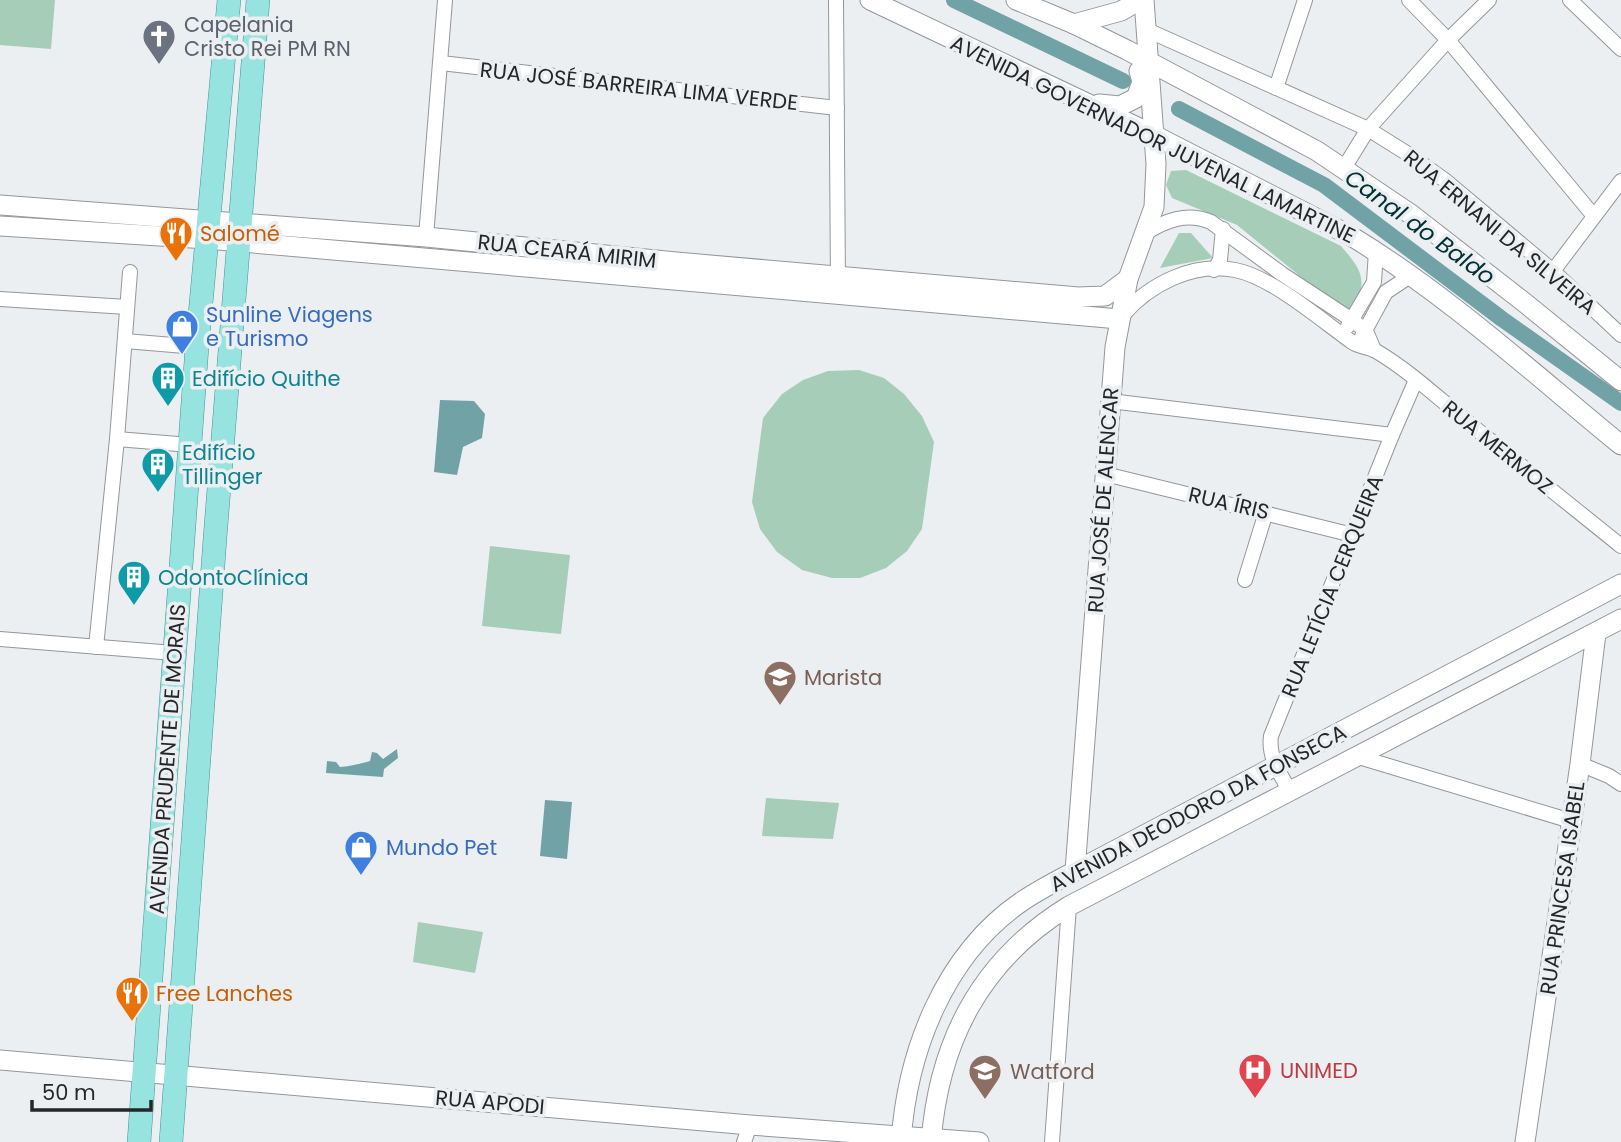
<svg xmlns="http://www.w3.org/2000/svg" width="1621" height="1142" viewBox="0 0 1621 1142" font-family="Poppins,sans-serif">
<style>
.green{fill:#a6cdb7}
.water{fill:#71a2a6}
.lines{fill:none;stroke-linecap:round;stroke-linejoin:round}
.canal{stroke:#71a2a6;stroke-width:16}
.street-casing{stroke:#94969a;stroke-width:16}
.secondary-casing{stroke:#94969a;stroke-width:21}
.primary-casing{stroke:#429493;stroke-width:24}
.street{stroke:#fff;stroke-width:14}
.secondary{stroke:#fff;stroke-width:19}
.primary{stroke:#97e3e0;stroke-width:23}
.labels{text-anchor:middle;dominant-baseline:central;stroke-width:7;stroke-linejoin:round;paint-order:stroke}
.worship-label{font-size:21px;fill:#5b616d;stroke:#eceff2;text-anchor:start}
.street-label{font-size:21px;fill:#252628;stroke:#eceff2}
.food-label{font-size:21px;fill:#c56008;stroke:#eceff2;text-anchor:start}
.shop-label{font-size:21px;fill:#366cbe;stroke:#eceff2;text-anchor:start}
.culture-label{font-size:21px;fill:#0d838f;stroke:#eceff2;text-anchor:start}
.education-label{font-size:21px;fill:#785e54;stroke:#eceff2;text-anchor:start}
.health-label{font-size:21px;fill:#be3a42;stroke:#eceff2;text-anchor:start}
.water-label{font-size:23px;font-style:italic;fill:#003033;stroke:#eceff2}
</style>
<rect width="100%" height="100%" fill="#eceff2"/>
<g class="green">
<polygon points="0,0 55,0 51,49 0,45"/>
<path d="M 1186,170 L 1341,246 C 1360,268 1367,277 1357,305 L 1343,311 L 1237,225 L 1172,198 L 1166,185 L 1171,171 Z"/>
<polygon points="1179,233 1191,233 1213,258 1160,268"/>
<polygon points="859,370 884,378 904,394 922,416 934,442 922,529 907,551 886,568 860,578 832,578 802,570 777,552 760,529 752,502 763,418 782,394 803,380 828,371"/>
<polygon points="490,546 570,555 561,634 482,626"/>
<polygon points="766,798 839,803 833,839 762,836"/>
<polygon points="418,922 483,932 475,973 413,962"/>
</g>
<g class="water">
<polygon points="440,400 474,401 485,414 482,438 463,447 457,475 434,472"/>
<path d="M 397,749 L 398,758 L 384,769 L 383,777 L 326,773 L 327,761 L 336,762 L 340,767 C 347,767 363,763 370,761 L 372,752 L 377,753 L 383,759 Z"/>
<polygon points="545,800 572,802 567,859 540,856"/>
</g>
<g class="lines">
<g class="canal">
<polyline points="954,0 1123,81"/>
<polyline points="1179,109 1324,185 1502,319 1621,403"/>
</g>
<defs>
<g id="street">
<polyline points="836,0 838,286"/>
<polyline points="1409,0 1448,40 1593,215"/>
<polyline points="1570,0 1621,49"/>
<polyline points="1147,30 1368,129 1408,154 1446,181 1553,271 1621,335"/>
<polyline points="441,63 837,108"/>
<polyline points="1276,88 1305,0"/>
<polyline points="1344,168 1368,129 1448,40 1489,0"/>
<path d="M 1144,234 C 1166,220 1187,212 1211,222 L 1282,274 L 1352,320 L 1366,331 L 1374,350"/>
<polyline points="426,237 445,0"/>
<polyline points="1214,270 1220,260 1223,229"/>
<polyline points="1553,271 1621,181"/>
<polyline points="0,299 127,307"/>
<path d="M 1122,316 C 1149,284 1193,262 1235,270 C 1272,277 1321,320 1352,342 C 1359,347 1369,347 1376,351 C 1408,370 1436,396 1464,419 C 1516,462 1569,504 1621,546"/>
<polyline points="1348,326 1374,282 1376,251"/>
<polyline points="1362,336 1386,292 1410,276"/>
<polyline points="125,341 197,347"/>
<polyline points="1110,401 1392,435"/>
<polyline points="117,439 190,445"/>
<polyline points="1105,474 1353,535"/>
<polyline points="1245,580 1266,512"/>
<polyline points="0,639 174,653"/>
<polyline points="96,647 117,439 130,272"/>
<polyline points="1359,757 1571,821"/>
<polyline points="1580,764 1609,776 1621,784"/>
<path d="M 1290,791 C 1280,774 1268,757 1271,736 L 1392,435 L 1416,380"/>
<polyline points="744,1142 750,1125"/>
<polyline points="1052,1142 1069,906"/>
</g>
<g id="secondary">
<path d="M 870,0 L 1154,135 L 1351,236 C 1448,295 1534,374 1621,445"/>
<polyline points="1016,0 1074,24 1127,50 1317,151 1412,215 1525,303 1621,381"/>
<polyline points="1074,24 1121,11 1140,0"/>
<polyline points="1099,104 1120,106 1136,98 1142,82 1139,71"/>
<polyline points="0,205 426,237 676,262 1078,297 1105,296 1128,279"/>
<polyline points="0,226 207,239 1119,319"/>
<polyline points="1075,871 1115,347 1128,279 1154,207 1156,164 1144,0"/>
<polyline points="0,1060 750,1125 979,1142"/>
<path d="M 901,1142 C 907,1052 944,955 1021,902 C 1043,887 1068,875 1091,863 L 1621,584"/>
<path d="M 931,1142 C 939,1040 981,960 1069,906 L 1621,619"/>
<polyline points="1525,1142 1580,764 1596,633"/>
</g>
<g id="primary">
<polyline points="139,1142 197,347 229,0"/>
<polyline points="171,1142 215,538 258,0"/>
</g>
</defs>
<use href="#street" class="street-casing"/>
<use href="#secondary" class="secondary-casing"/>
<use href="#primary" class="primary-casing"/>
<use href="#street" class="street"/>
<use href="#secondary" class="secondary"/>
<use href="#primary" class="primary"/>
</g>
<defs>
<symbol id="church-pin" viewBox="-11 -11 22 30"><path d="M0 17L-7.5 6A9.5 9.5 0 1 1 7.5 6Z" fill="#6b7280" stroke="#eceff2"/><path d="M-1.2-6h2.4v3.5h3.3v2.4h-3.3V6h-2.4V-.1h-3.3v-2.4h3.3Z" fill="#fff"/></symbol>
<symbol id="restaurant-pin" viewBox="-11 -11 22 30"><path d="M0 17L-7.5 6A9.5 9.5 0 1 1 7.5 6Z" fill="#e8710a" stroke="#eceff2"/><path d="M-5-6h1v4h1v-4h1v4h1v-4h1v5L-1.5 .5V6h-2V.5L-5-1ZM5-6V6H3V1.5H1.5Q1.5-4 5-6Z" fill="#fff"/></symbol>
<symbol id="shop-pin" viewBox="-11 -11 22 30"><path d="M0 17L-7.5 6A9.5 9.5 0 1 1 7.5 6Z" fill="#3f7fe0" stroke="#eceff2"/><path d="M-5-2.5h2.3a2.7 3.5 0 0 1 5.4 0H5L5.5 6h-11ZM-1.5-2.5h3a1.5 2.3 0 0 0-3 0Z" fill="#fff"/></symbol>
<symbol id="building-pin" viewBox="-11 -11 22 30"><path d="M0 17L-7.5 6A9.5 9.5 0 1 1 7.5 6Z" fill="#0f9aa8" stroke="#eceff2"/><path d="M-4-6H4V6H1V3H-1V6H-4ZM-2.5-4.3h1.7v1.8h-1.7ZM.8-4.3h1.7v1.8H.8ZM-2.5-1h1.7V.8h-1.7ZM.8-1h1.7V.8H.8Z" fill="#fff"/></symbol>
<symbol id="school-pin" viewBox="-11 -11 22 30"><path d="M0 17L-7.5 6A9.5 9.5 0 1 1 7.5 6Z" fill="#8d6e63" stroke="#eceff2"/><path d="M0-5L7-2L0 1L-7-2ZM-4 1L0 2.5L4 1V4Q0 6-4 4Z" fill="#fff"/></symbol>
<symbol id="hospital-pin" viewBox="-11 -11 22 30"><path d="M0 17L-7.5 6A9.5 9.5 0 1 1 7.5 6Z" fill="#e0444e" stroke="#eceff2"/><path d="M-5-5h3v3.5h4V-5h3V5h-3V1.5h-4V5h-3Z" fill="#fff"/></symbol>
</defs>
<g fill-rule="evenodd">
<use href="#church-pin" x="140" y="17" width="38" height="52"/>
<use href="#restaurant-pin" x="157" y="214" width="38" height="52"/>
<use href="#shop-pin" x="163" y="307" width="38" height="52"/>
<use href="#building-pin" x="149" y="359" width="38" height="52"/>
<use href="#building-pin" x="139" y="445" width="38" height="52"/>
<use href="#building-pin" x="115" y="558" width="38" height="52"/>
<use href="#school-pin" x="761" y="658" width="38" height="52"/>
<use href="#shop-pin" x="342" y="828" width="38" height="52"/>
<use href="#restaurant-pin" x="113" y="974" width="38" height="52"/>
<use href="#hospital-pin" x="1236" y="1051" width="38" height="52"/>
<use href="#school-pin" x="966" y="1052" width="38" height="52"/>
</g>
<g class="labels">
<g class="worship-label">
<text x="184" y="24">Capelania<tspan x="184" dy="24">Cristo Rei PM RN</tspan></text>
</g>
<g class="street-label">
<text transform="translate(639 86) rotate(6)">RUA JOSÉ BARREIRA LIMA VERDE</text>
<text transform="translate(1153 139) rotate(26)">AVENIDA GOVERNADOR JUVENAL LAMARTINE</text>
<text transform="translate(1500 232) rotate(40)">RUA ERNANI DA SILVEIRA</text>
<text transform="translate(567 251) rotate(6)">RUA CEARÁ MIRIM</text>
<text transform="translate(1498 447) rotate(39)">RUA MERMOZ</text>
<text transform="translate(1103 500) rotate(-86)">RUA JOSÉ DE ALENCAR</text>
<text transform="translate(1229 503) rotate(13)">RUA ÍRIS</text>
<text transform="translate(1332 586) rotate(-68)">RUA LETÍCIA CERQUEIRA</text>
<text transform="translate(167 759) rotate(-86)">AVENIDA PRUDENTE DE MORAIS</text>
<text transform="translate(1198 808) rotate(-28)">AVENIDA DEODORO DA FONSECA</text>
<text transform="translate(1562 888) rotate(-82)">RUA PRINCESA ISABEL</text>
<text transform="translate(490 1102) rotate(5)">RUA APODI</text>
</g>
<g class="food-label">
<text x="200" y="233">Salomé</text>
<text x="156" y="993">Free Lanches</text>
</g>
<g class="shop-label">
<text x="206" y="314">Sunline Viagens<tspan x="206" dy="24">e Turismo</tspan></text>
<text x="386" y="847">Mundo Pet</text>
</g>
<g class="culture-label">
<text x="192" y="378">Edifício Quithe</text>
<text x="182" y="452">Edifício<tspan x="182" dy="24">Tillinger</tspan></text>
<text x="158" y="577">OdontoClínica</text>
</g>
<g class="education-label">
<text x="804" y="677">Marista</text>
<text x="1010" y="1071">Watford</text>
</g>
<g class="health-label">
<text x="1280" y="1070">UNIMED</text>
</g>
<g class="water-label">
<text transform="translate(1420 227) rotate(36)">Canal do Baldo</text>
</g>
</g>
<path d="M32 1100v10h119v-10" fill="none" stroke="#252628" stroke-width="3.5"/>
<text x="42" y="1100" font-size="21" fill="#252628" stroke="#eceff2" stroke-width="5" paint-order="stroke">50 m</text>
</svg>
